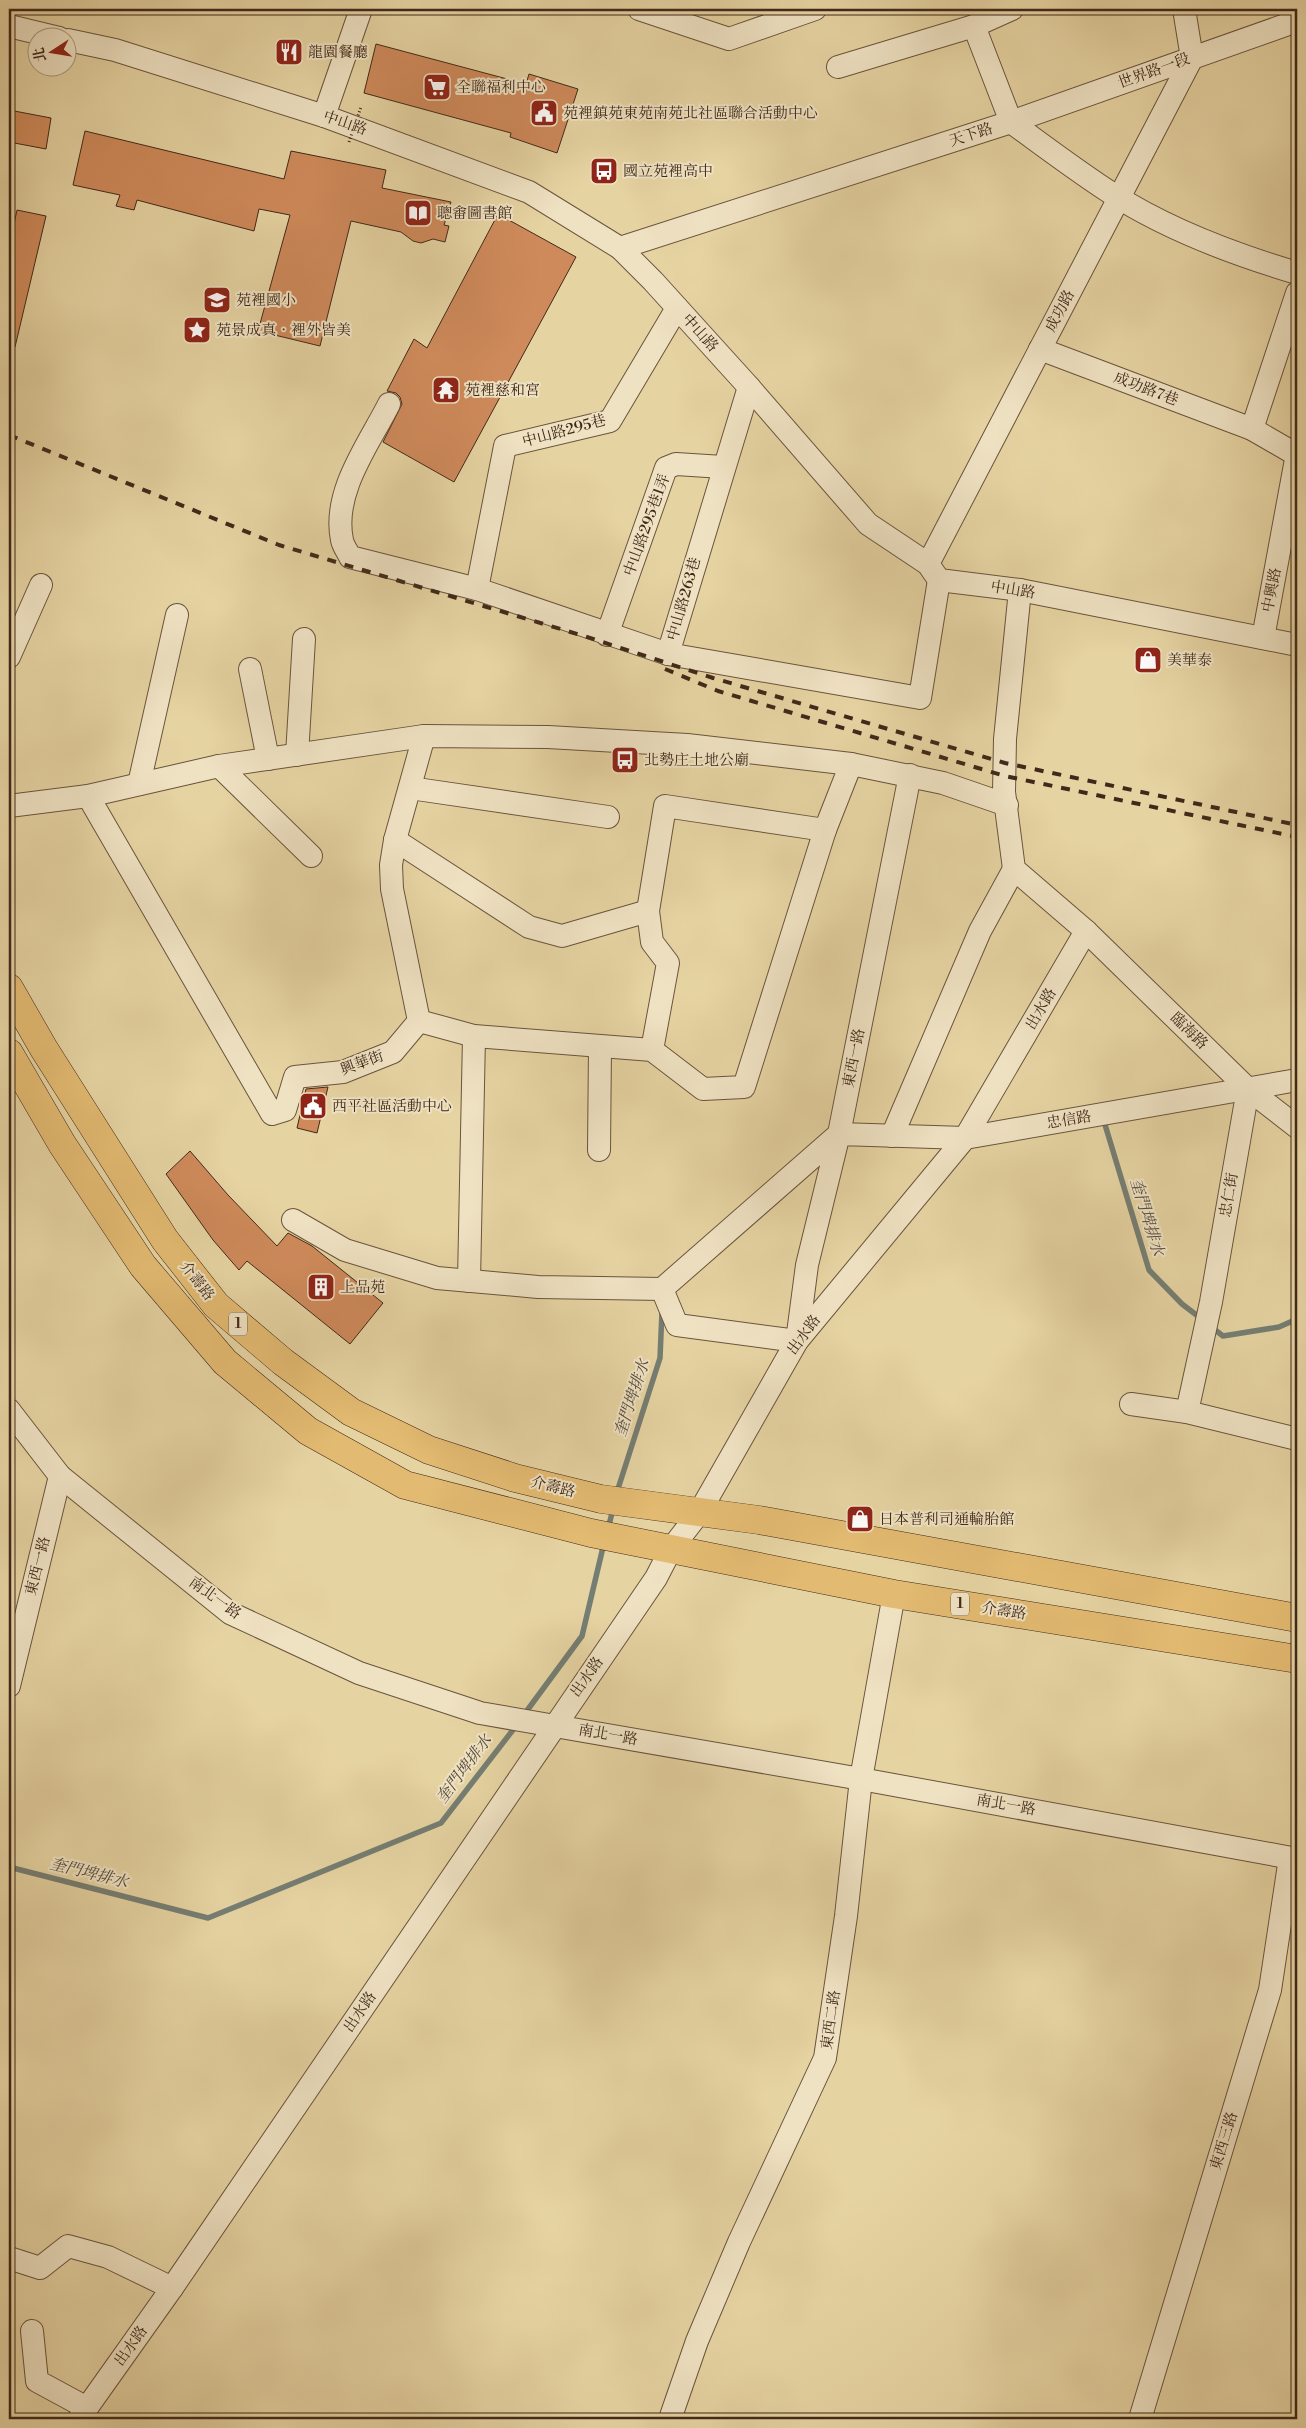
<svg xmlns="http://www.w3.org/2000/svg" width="1306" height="2428" viewBox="0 0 1306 2428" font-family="'Libre Bodoni','Noto Serif TC',serif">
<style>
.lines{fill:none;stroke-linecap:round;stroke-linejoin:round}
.stream{stroke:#757e73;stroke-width:5.5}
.building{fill:#cf8a5b;stroke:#40291a}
.minor-casing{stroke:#6a543c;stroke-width:24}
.major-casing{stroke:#40291a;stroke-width:29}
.minor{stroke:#efe2c3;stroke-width:22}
.major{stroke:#e3ba71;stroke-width:28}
.rail{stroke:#40291a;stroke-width:4;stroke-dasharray:9 9;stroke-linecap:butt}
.path-bridge{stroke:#40291a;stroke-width:3;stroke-dasharray:1 2.5;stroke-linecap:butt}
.labels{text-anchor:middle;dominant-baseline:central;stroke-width:4;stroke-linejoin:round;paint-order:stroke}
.shield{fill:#efe2c3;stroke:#74604d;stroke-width:1}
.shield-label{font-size:14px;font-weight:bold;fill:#40291a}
.poi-label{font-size:15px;fill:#40291a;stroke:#efe2c3;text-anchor:start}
.street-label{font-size:15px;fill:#40291a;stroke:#efe2c3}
.water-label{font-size:16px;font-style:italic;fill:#564c3f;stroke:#efe2c3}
</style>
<rect width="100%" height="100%" fill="#e6d3a2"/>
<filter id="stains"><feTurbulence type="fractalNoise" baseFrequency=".004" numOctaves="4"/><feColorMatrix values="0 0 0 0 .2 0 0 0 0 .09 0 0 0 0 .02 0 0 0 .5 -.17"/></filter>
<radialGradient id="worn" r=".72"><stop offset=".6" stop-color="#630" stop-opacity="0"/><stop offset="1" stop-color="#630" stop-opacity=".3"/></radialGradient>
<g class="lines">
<g class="stream">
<polyline points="1103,1118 1149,1270 1182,1304 1203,1320"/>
<polyline points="1210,1326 1223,1336 1279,1327 1297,1319"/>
<polyline points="616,1495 660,1358 662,1311"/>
<polyline points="608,1529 613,1509"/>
<polyline points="523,1716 582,1636 604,1543"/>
<polyline points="9,1867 208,1918 441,1823 516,1726"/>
</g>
</g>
<g class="building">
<polygon points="376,44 526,84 529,74 578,89 557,153 510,137 511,133 364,93"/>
<polygon points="9,110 51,118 46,149 9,142"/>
<polygon points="85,131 284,179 291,151 386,170 382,188 451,202 444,225 449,226 445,242 433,239 421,243 413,241 401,232 351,221 320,346 258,331 290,215 259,209 254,231 137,200 134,210 116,206 120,195 73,185"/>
<polygon points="17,210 46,216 15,347 9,346 9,247"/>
<polygon points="498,214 576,257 454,482 383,442 402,404 400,397 396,393 387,391 414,339 427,348"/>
<polygon points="328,1087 317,1133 297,1128 306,1089"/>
<polygon points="190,1151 228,1195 277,1246 288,1233 312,1246 383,1303 350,1344 247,1261 239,1270 213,1240 166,1174"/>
</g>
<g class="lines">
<defs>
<g id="minor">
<polyline points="639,9 729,39 815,9"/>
<polyline points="9,26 59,38"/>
<polyline points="974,26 1011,122"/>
<polyline points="68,40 115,50 324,116 529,192 620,248 653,281 749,387 868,524 928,564 939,580 1020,590 1297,645"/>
<polyline points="838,67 974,26 1012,9"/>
<polyline points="324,116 361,9"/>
<path d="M 1011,122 C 1044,146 1077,171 1111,193 C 1168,230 1233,254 1297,273"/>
<polyline points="620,248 1011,122 1297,21"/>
<polyline points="1040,349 1252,429 1297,293"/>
<polyline points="749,387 668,654 920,698 939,580"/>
<path d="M 389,404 C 369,444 332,492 342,540 C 343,546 348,552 350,557 L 477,589 L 668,654"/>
<polyline points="1252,429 1297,455"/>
<polyline points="928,564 1192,58 1184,9"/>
<polyline points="477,589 505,446 610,421 677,308"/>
<polyline points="1020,590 1005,739 1004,792 1014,869 1086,931 1248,1089 1297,1127"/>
<polyline points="607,635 666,468 676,464 723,467"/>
<polyline points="1263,638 1297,454"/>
<polyline points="9,657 41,585"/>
<polyline points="250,669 268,759"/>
<polyline points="297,755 304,639"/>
<polyline points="219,766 311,856"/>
<polyline points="910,775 839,1134 807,1265 797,1341 677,1325 662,1289 839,1134 965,1138 1297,1080"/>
<polyline points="139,784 177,615"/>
<polyline points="410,788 608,817"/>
<polyline points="88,796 272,1114 285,1110 295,1077 343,1072 393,1052 419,1021 392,889 391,865 395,840 424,736"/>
<polyline points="9,806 88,796 219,766 424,736 548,737 687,745 851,764 943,783 1007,805"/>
<polyline points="395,840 529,927 562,936 648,911"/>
<polyline points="419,1021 474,1036 652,1050 703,1089 744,1087 825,830 851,764"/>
<polyline points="652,1050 668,963 652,942 648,911 665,806 825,830"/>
<polyline points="1248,1089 1211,1302 1187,1412 1297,1439"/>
<polyline points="892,1136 980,931 1014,869"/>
<polyline points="599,1150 600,1047"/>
<polyline points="293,1220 345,1250 437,1278 538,1287 662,1289"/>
<polyline points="469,1281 474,1036"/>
<polyline points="1131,1404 1187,1412"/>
<polyline points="9,1410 60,1476 230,1613 359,1673 480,1713 861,1779 1297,1859"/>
<polyline points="9,1686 60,1476"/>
<polyline points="9,2258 40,2268 68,2246 108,2257 172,2288"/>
<polyline points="32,2331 37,2381 87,2408"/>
<polyline points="79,2419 172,2288 656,1578 671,1549 699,1513 797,1341 965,1138 1086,931"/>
<polyline points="670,2419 697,2341 739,2242 825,2058 846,1916 861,1779 894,1594"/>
<polyline points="1140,2419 1270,1990 1290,1858"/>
</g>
<g id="major">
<polyline points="9,988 44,1049 165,1240 216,1305 283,1362 351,1412 429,1450 515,1478 601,1499 759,1520 1297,1618"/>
<polyline points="9,1053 62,1144 143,1266 225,1362 308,1431 405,1485 591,1533 894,1594 1297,1659"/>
</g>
</defs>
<use href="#minor" class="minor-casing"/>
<use href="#major" class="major-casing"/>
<use href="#minor" class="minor"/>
<use href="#major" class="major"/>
<g class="rail">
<polyline points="9,435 279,545 584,636 713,678 1005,763 1297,825"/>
<polyline points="665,669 718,691 1005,776 1297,837"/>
</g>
<polyline class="path-bridge" points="349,142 361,107"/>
</g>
<defs>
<symbol id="restaurant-square" viewBox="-11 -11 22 22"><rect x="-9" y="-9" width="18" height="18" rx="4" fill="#8f2418" stroke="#efe2c3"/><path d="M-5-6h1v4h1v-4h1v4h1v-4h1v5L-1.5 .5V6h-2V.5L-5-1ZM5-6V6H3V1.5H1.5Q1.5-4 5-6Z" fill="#fff"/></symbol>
<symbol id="supermarket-square" viewBox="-11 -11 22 22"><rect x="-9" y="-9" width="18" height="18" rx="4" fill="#8f2418" stroke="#efe2c3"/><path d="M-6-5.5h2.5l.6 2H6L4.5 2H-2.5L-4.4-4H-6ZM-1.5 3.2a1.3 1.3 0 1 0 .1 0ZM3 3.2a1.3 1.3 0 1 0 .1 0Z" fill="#fff"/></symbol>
<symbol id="civic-square" viewBox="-11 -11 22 22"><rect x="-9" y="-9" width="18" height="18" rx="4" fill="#8f2418" stroke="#efe2c3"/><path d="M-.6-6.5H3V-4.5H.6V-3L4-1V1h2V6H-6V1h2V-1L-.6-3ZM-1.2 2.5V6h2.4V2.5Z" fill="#fff"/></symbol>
<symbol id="bus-square" viewBox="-11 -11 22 22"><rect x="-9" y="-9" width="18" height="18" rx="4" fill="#8f2418" stroke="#efe2c3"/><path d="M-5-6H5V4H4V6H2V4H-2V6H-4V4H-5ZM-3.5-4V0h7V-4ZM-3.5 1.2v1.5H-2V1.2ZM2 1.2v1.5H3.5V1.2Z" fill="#fff"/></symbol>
<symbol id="library-square" viewBox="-11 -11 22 22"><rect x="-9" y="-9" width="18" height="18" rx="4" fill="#8f2418" stroke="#efe2c3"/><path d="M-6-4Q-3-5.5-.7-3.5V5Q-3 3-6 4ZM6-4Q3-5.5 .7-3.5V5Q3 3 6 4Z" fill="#fff"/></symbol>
<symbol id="school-square" viewBox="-11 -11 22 22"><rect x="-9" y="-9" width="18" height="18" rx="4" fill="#8f2418" stroke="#efe2c3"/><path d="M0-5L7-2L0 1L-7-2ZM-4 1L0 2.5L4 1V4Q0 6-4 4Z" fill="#fff"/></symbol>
<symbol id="sight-square" viewBox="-11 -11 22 22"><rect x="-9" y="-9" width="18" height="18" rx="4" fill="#8f2418" stroke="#efe2c3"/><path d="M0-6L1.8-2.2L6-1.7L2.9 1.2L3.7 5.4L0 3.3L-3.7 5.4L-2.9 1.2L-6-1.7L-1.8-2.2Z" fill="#fff"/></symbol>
<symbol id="temple-square" viewBox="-11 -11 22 22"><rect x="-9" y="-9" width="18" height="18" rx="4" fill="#8f2418" stroke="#efe2c3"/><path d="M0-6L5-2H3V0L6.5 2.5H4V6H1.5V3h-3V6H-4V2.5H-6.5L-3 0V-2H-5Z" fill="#fff"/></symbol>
<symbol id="shop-square" viewBox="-11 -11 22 22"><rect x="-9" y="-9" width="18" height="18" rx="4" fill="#8f2418" stroke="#efe2c3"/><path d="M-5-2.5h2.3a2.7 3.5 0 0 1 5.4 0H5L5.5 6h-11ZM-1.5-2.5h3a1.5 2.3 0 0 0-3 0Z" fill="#fff"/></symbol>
<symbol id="building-square" viewBox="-11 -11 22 22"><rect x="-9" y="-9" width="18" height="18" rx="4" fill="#8f2418" stroke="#efe2c3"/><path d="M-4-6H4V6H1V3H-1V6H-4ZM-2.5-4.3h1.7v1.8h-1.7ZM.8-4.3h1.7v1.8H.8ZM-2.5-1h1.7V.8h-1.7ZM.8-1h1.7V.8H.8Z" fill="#fff"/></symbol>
</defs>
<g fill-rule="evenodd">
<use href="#restaurant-square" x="273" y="36" width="32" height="32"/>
<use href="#supermarket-square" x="421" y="71" width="32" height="32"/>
<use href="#civic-square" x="528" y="97" width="32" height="32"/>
<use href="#bus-square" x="588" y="155" width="32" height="32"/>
<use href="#library-square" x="402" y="197" width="32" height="32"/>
<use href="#school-square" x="201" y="284" width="32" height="32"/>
<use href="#sight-square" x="181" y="314" width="32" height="32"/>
<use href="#temple-square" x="430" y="374" width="32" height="32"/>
<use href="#shop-square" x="1132" y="644" width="32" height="32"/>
<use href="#bus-square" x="609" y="744" width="32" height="32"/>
<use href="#civic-square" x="297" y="1090" width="32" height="32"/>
<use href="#building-square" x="305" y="1271" width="32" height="32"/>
<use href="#shop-square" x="844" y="1503" width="32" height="32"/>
</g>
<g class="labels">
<g class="shield">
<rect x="229" y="1312.5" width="18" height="23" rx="4"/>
<rect x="951" y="1592.5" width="18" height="23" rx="4"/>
</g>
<g class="shield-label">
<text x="238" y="1324">1</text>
<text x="960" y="1604">1</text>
</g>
<g class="poi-label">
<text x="308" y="52">龍園餐廳</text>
<text x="456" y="87">全聯福利中心</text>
<text x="563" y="113">苑裡鎮苑東苑南苑北社區聯合活動中心</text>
<text x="623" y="171">國立苑裡高中</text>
<text x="437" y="213">聰畬圖書館</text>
<text x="236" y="300">苑裡國小</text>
<text x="216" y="330">苑景成真．裡外皆美</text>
<text x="465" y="390">苑裡慈和宮</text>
<text x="1167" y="660">美華泰</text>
<text x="644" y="760">北勢庄土地公廟</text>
<text x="332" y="1106">西平社區活動中心</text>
<text x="340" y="1287">上品苑</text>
<text x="879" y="1519">日本普利司通輪胎館</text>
</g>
<g class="street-label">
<text transform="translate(1154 71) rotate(-20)">世界路一段</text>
<text transform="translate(345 123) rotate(19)">中山路</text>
<text transform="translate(971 135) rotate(-18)">天下路</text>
<text transform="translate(1060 311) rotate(-62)">成功路</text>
<text transform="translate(700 333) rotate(48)">中山路</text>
<text transform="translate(1146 389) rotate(21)">成功路7巷</text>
<text transform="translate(564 431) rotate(-15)">中山路295巷</text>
<text transform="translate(647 525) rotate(-70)">中山路295巷1弄</text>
<text transform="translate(1013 590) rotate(9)">中山路</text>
<text transform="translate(1272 590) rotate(-79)">中興路</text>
<text transform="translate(684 599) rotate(-74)">中山路263巷</text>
<text transform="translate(1041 1009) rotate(-60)">出水路</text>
<text transform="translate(1189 1031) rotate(44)">臨海路</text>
<text transform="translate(854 1058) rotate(-79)">東西一路</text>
<text transform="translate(362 1063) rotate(-20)">興華街</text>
<text transform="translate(1069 1120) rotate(-10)">忠信路</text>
<text transform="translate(1229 1195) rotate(-80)">忠仁街</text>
<text transform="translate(197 1281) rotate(52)">介壽路</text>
<text transform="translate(804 1335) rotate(-54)">出水路</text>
<text transform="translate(553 1487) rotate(14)">介壽路</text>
<text transform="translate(38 1566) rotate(-76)">東西一路</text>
<text transform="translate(215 1598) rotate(36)">南北一路</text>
<text transform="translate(1004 1611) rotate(9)">介壽路</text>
<text transform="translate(587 1677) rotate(-55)">出水路</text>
<text transform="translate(608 1735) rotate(10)">南北一路</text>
<text transform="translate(1006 1805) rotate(10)">南北一路</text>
<text transform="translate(360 2012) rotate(-56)">出水路</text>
<text transform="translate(831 2020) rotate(-82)">東西二路</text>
<text transform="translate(1224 2141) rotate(-73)">東西三路</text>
<text transform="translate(131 2346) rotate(-55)">出水路</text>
</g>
<g class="water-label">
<text transform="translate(1147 1217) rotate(73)">奎門埤排水</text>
<text transform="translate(632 1398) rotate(-72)">奎門埤排水</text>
<text transform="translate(464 1769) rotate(-53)">奎門埤排水</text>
<text transform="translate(89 1873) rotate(14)">奎門埤排水</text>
</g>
</g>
<rect width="1306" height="2428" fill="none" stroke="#e6d3a2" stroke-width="30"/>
<rect x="10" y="10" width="1286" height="2408" fill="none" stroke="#40291a" stroke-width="2.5"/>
<rect x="15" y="15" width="1276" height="2398" fill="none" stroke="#40291a"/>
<g transform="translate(52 52) rotate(258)"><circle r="24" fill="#efe2c3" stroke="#a9987f"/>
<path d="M0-4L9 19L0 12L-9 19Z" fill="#8f2418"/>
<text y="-8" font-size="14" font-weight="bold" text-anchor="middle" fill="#40291a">北</text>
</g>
<rect width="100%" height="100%" filter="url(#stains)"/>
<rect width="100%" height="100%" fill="url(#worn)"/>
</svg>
